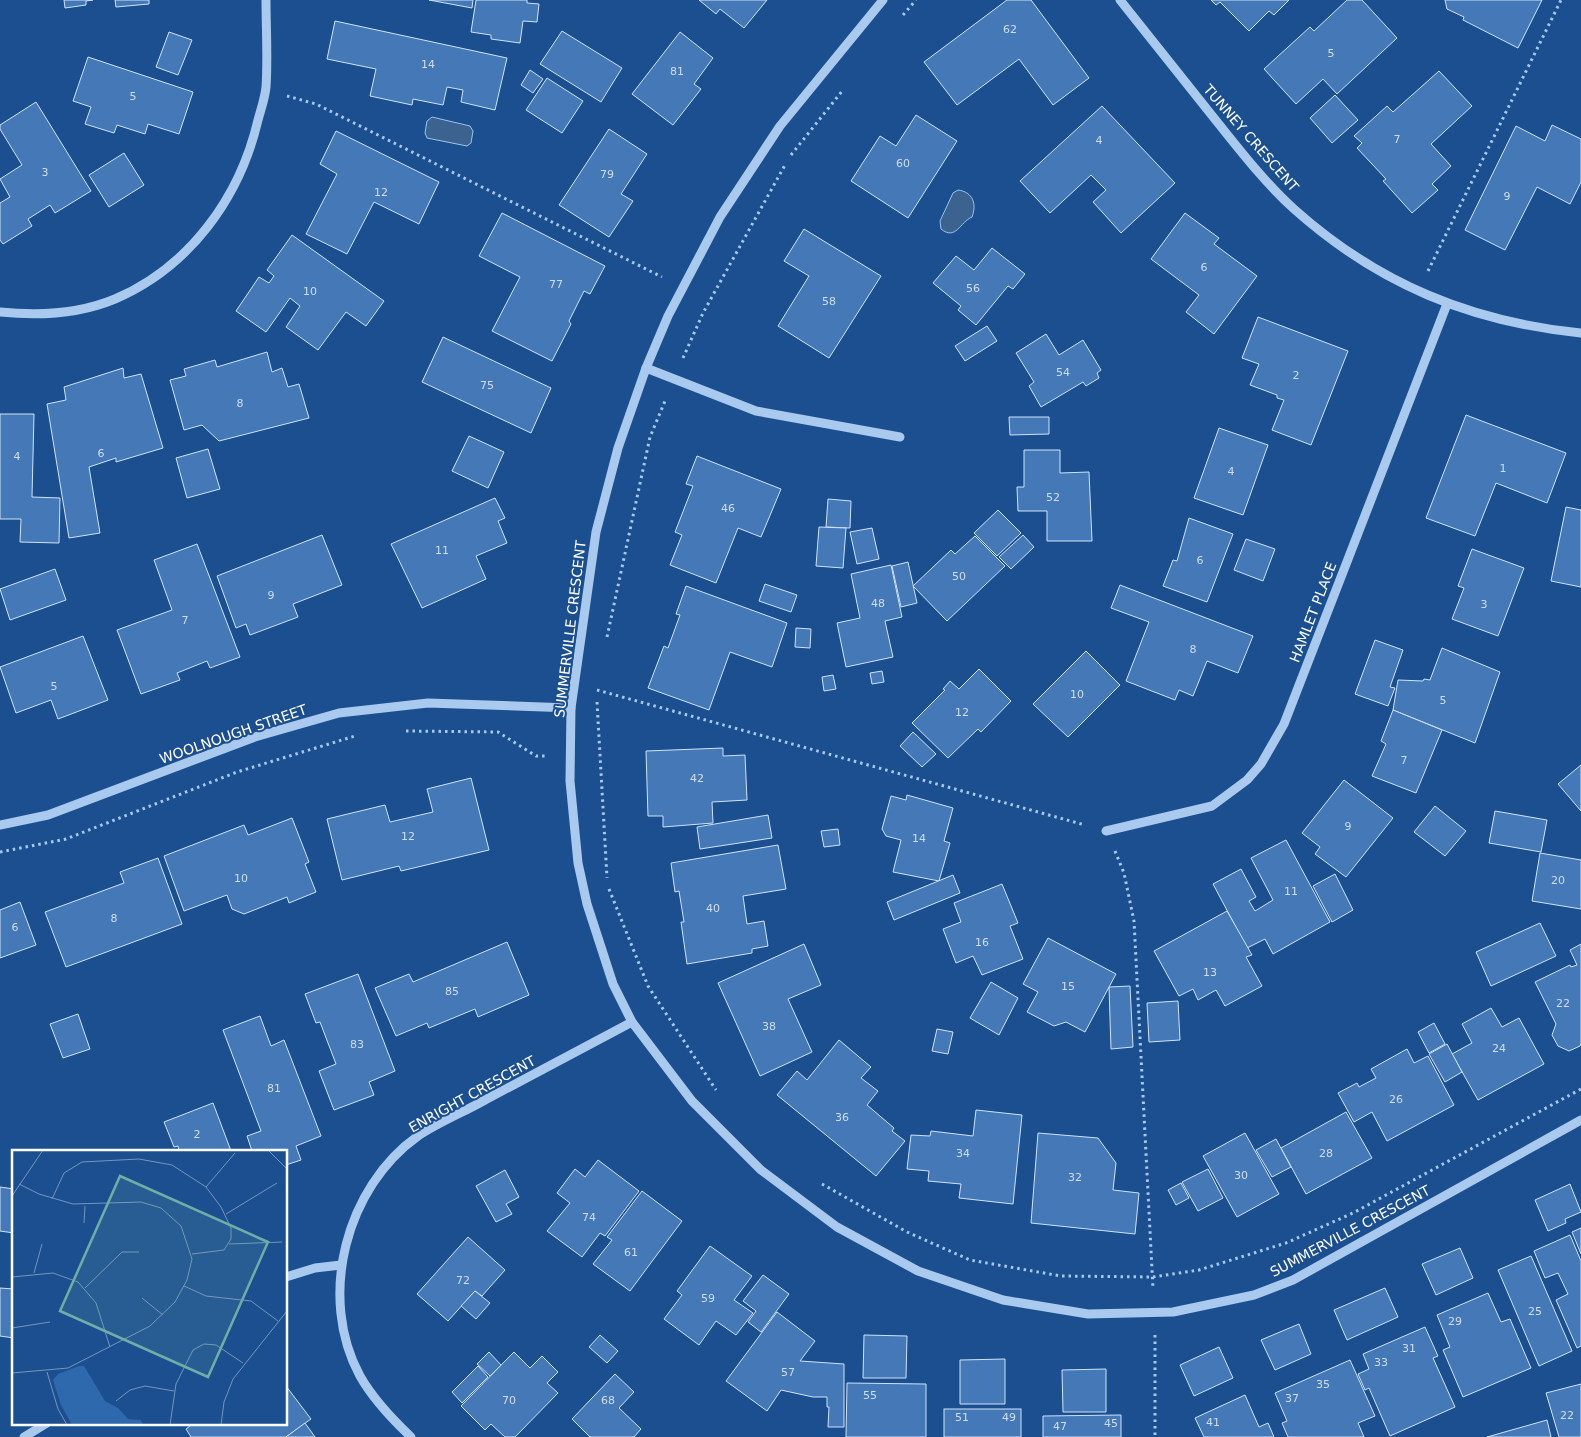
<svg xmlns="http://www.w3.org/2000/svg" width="1581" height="1437" viewBox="0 0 1581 1437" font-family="'DejaVu Sans',sans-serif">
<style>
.water{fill:#3c6290;stroke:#9cc4f0}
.building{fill:#4478b7;stroke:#cfe3fa}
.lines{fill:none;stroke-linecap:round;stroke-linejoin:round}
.path{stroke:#a9c9ee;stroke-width:3;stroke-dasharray:2.5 4;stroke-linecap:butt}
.minor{stroke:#a9c9ee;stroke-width:9}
.labels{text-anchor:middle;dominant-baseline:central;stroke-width:4;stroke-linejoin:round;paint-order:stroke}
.number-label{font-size:11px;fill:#d0dded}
.street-label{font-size:14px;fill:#fff;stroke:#1b4f8f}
.inset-road{fill:none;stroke:#7695bc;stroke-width:1}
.view{fill:#6fada8;fill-opacity:0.15;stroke:#6fada8;stroke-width:2.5}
.inset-edge{fill:none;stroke:#fff;stroke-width:2.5}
</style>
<rect width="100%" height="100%" fill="#1b4f8f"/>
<g class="water">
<polygon points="432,117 470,126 473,131 471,143 467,146 427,138 425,133 427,121"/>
<path d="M 958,190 C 973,192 977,204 972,217 C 960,222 956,241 941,229 L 940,221 L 953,193 Z"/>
</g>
<g class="building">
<polygon points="64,0 93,0 86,1 86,5 65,8"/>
<polygon points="115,0 149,0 149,4 116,7"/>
<polygon points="429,0 473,0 472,8"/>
<polygon points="476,0 527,0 527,3 539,4 537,22 523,21 520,43 491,39 491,35 471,32"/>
<polygon points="699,0 767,0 744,28 720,9 716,14"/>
<polygon points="1007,0 1031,0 1089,78 1053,105 1019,59 957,105 924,62"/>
<polygon points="1211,0 1289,0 1274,15 1269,11 1249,31 1220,2 1216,5"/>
<polygon points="1347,0 1362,0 1397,38 1337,94 1323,79 1296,104 1264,69 1310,27 1314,31"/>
<polygon points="1445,0 1542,0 1518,48 1463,20 1464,17 1447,9"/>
<polygon points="335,21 507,58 495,110 461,102 463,90 447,87 443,105 413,99 412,105 370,96 376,69 327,59"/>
<polygon points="562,31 622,68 601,102 540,64"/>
<polygon points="169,32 192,40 178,75 156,67"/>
<polygon points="680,32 713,58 694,84 701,89 673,125 632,94"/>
<polygon points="88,57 193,92 179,134 148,124 145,134 117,125 114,133 85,124 91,107 73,101"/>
<polygon points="530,70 543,79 533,93 521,85"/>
<polygon points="1439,71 1472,106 1431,144 1451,166 1432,184 1438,190 1412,213 1383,181 1386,179 1357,148 1362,143 1354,136 1387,106 1393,112"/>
<polygon points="547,78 583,101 562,133 526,110"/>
<polygon points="1335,95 1358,120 1332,143 1310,118"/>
<polygon points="36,102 91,191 55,213 50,205 28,219 32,226 3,244 0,240 0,203 10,197 0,179 22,165 0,129 0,125"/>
<polygon points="1102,106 1175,183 1121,233 1093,202 1106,190 1091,175 1050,213 1020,181"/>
<polygon points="916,115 957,141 908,218 851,181 880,136 896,146"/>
<polygon points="1552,125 1581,139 1581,182 1570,204 1537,187 1505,250 1465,230 1516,126 1545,141"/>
<polygon points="609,129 647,154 621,194 633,201 609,237 559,205"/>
<polygon points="336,131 439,182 419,224 374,202 347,254 306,234 337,174 320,164"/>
<polygon points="124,153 144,185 109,207 89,175"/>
<polygon points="502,213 605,266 590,294 584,291 569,321 571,324 552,361 492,331 520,277 479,256"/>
<polygon points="1185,213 1219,238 1214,244 1257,276 1214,334 1186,312 1199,295 1151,259"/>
<polygon points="804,229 881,276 829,358 778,326 809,276 784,261"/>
<polygon points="292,235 384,301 366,326 346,312 318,350 286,327 300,306 290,298 266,332 236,311 259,277 269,283 274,276 267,270"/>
<polygon points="992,248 1025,274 1013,289 1008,286 976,325 958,310 961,306 933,283 956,256 974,270"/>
<polygon points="1258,317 1348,351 1311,445 1272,430 1284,400 1277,398 1277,395 1250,385 1259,364 1242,358"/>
<polygon points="987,326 997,341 965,361 955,346"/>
<polygon points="1046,334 1059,355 1083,340 1101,370 1097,373 1099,378 1086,386 1083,382 1041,407 1029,386 1034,382 1016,353"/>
<polygon points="443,337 551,388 531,433 422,382"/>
<polygon points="267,352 272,372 282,368 288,387 299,384 309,418 219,441 202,425 184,430 170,380 186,376 184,369 215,360 217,367"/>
<polygon points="123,368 124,378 141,374 163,448 116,462 116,458 89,467 100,533 69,538 47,404 66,400 64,387"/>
<polygon points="0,414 34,414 32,497 60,498 59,543 20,542 21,519 0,519"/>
<polygon points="1466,415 1566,453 1547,503 1496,483 1475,536 1426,518"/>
<polygon points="1009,417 1049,417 1049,434 1010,435"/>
<polygon points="1219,428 1268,445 1243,515 1194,498"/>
<polygon points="469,436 504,452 488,488 452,471"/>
<polygon points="208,449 220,489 187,498 176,458"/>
<polygon points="1024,450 1060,450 1060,473 1089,472 1092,541 1047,541 1047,511 1018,511 1017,487 1024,487"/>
<polygon points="697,456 781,489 761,537 738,528 716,583 670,565 682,535 675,532 693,486 686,484"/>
<polygon points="495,498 505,518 498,521 507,543 476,556 486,579 422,608 391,544"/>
<polygon points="828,499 851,501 850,528 826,527"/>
<polygon points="1566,507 1581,510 1581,587 1551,581"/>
<polygon points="998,510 1021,533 997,556 974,533"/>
<polygon points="1189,518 1233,534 1207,602 1163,586 1173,560 1177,561"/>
<polygon points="819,527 846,528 843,568 816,566"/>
<polygon points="872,528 879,559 857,564 850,532"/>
<polygon points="322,535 342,585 293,604 298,617 250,635 246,624 236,628 217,576"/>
<polygon points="1023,535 1034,547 1011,569 999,557"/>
<polygon points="975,536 1005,566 947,621 913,586 951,550 955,554"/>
<polygon points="1246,539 1275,549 1263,581 1234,570"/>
<polygon points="197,544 240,657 210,668 207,661 177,673 180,680 141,694 117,630 172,610 154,560"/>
<polygon points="1472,549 1524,568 1498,636 1452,619 1464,588 1458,586"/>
<polygon points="908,562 917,603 901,607 892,566"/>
<polygon points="891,565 902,617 885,621 893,657 846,667 837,623 860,618 851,574"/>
<polygon points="55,569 66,600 10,620 0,589"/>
<polygon points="765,584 797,595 791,612 759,601"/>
<polygon points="1120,585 1253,636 1238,673 1207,661 1193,696 1179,690 1175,700 1126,681 1149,622 1111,608"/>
<polygon points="686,586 787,623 772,667 730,652 709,710 648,688 664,646 668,648 680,615 676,614"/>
<polygon points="796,628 811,629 810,648 795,647"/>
<polygon points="83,636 108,700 58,719 51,700 16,713 0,667"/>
<polygon points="1375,640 1403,650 1390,687 1395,688 1388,706 1355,694"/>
<polygon points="1442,648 1500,672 1475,743 1393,710 1398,680 1423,681 1424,679 1430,680"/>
<polygon points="1086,651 1120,685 1068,737 1033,704"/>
<polygon points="979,669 1011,701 981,732 978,729 948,758 912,723 945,690 943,689 950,681 959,689"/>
<polygon points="882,671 884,682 872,684 870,673"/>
<polygon points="833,675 836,689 824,691 822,677"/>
<polygon points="1393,710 1442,730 1416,793 1372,776 1386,744 1381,741"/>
<polygon points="913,732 936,754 922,767 900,746"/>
<polygon points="723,748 723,756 745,755 747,800 712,802 713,823 663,827 663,816 648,816 646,751"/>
<polygon points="1581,765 1581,811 1558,784"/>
<polygon points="471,778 489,850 401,871 399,866 342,880 327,819 385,805 390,822 433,812 427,789"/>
<polygon points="1344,780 1393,818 1346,877 1315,854 1320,847 1302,833"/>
<polygon points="907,795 953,808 944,841 950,843 939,881 893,872 901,840 886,836 882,829 891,796 906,800"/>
<polygon points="1435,806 1466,831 1445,856 1414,832"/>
<polygon points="1495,811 1547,820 1541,852 1489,843"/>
<polygon points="768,815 772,838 700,849 697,827"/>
<polygon points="292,818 309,862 305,864 316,892 289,903 287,897 244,914 232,909 227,895 184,911 164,856 244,825 248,835"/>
<polygon points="838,829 840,845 824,847 821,831"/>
<polygon points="1286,840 1330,922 1273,954 1265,939 1247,948 1213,884 1241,869 1256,897 1249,901 1255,911 1273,900 1251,858"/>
<polygon points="778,845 786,889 743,896 747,924 764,921 768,946 752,949 752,953 687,964 681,922 684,922 679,891 675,892 671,863"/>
<polygon points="1540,853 1581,860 1581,909 1532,901"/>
<polygon points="158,858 182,924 66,967 45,912 124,883 120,872"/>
<polygon points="1335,874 1353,910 1332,922 1313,886"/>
<polygon points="953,875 960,893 894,920 887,902"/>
<polygon points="1002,884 1018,923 1010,926 1023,959 982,975 973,956 956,963 943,929 961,922 954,903"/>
<polygon points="20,902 36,945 0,958 0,910"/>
<polygon points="1227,911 1252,955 1246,957 1262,986 1225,1006 1216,990 1198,1000 1193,989 1179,996 1154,951"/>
<polygon points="1540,923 1556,956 1491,986 1476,952"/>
<polygon points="1048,938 1116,974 1085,1032 1066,1022 1054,1026 1027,1012 1038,992 1023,984"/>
<polygon points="507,942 529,995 478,1017 475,1009 429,1028 427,1023 396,1036 375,988 409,974 413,982"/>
<polygon points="804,944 821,985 788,999 812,1052 760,1076 718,983"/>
<polygon points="1581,944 1581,1043 1580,1046 1569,1051 1558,1046 1552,1035 1556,1024 1535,982 1570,965 1571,967 1577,965 1570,950"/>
<polygon points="358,974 395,1071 369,1082 374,1095 334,1110 319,1071 336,1064 320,1022 316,1023 305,994"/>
<polygon points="991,982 1018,998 999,1035 970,1018"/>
<polygon points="1130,986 1133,1047 1111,1049 1109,987"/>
<polygon points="1178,1001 1180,1040 1149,1042 1147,1003"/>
<polygon points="1491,1008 1502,1027 1519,1018 1544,1064 1478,1100 1452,1054 1472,1043 1462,1024"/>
<polygon points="78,1014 90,1049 63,1058 50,1024"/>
<polygon points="260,1016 271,1046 284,1040 321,1136 296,1146 301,1160 286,1165 286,1151 252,1151 247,1136 261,1131 223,1030"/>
<polygon points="1434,1023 1445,1044 1429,1053 1418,1032"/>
<polygon points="937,1029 953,1032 948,1054 932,1051"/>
<polygon points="839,1040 871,1067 861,1078 878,1091 867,1105 894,1128 892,1131 905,1141 876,1176 777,1095 797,1071 807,1080"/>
<polygon points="1447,1044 1462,1072 1445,1082 1429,1054"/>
<polygon points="1407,1049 1414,1063 1428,1056 1454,1105 1387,1141 1372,1112 1354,1122 1338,1093 1357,1083 1359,1087 1376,1078 1371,1069"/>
<polygon points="213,1103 231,1151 179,1151 178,1146 174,1147 164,1122"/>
<polygon points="976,1110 1022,1115 1013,1204 959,1198 961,1184 928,1181 929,1171 907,1169 911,1135 930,1136 931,1131 973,1136"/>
<polygon points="1346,1112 1372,1158 1306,1194 1281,1148"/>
<polygon points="1038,1133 1098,1138 1116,1163 1113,1190 1139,1193 1135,1234 1031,1223"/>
<polygon points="1245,1133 1279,1194 1237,1217 1203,1156"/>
<polygon points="1276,1139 1291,1167 1272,1177 1256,1150"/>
<polygon points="598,1160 639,1191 605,1236 600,1233 582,1257 547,1231 570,1203 557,1193 575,1169 585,1177"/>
<polygon points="1208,1169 1223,1198 1198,1211 1182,1182"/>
<polygon points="505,1170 519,1197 506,1204 512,1214 496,1222 476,1186"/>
<polygon points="1181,1183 1189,1198 1176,1205 1168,1190"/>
<polygon points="1570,1184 1581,1212 1565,1219 1566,1223 1548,1231 1535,1200"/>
<polygon points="0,1187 14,1189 14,1233 0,1231"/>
<polygon points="642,1191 682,1221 630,1291 593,1264 612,1240 607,1237"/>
<polygon points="1581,1228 1581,1254 1572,1232"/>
<polygon points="1570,1235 1581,1261 1581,1346 1577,1348 1556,1300 1568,1294 1558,1273 1545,1278 1534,1251"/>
<polygon points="468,1237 505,1270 482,1296 475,1291 448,1321 417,1294"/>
<polygon points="710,1246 752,1276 734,1300 753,1313 736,1335 716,1321 699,1345 664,1319 682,1295 677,1291"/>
<polygon points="1460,1248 1473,1278 1436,1295 1422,1264"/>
<polygon points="1531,1256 1572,1351 1539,1366 1498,1270"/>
<polygon points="763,1275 789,1294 761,1332 748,1322 756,1311 743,1301"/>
<polygon points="0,1288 14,1289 14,1338 0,1336"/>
<polygon points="1385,1288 1398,1317 1347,1340 1334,1310"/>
<polygon points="475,1291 490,1303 476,1319 461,1306"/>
<polygon points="1488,1293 1501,1322 1510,1319 1531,1368 1463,1397 1443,1350 1450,1347 1437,1315"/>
<polygon points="777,1312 815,1341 800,1361 844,1364 844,1427 828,1427 829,1407 827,1407 827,1397 813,1397 781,1390 767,1411 726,1381"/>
<polygon points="1299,1324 1311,1354 1275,1370 1261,1340"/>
<polygon points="1425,1327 1438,1356 1433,1358 1455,1407 1390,1436 1369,1388 1365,1390 1358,1374 1369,1369 1363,1354"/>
<polygon points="600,1335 618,1351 607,1363 589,1347"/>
<polygon points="864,1335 907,1336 906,1378 863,1378"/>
<polygon points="1219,1347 1233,1378 1194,1396 1180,1365"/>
<polygon points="489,1352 501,1365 490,1376 477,1364"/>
<polygon points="514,1352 530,1368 542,1356 558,1372 547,1383 558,1393 515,1437 505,1437 491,1424 485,1430 461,1406"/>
<polygon points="1005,1359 1005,1404 960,1404 960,1360"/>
<polygon points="1350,1360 1375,1416 1358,1423 1364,1437 1288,1437 1282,1423 1287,1421 1275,1393"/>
<polygon points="478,1366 488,1377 462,1403 452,1392"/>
<polygon points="1106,1369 1106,1412 1063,1412 1062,1370"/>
<polygon points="615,1374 634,1392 619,1408 641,1429 634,1437 590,1437 572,1419"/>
<polygon points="847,1383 926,1384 926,1437 846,1437"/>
<polygon points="1581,1384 1581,1437 1559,1437 1546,1393"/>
<polygon points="286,1386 311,1419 286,1437 191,1437 186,1429 194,1423 286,1423"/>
<polygon points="1245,1395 1259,1427 1268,1423 1274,1437 1204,1437 1195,1418"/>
<rect x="944" y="1409" width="77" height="28"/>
<polygon points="1121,1415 1121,1437 1043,1437 1043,1416"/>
<polygon points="1547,1420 1551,1437 1487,1437"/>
<polygon points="305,1423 315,1437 286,1437"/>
</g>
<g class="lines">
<g class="path">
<polyline points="903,15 916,0"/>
<polyline points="287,96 316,104 662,277"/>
<polyline points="791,155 843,90"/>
<polyline points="1428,271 1561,0"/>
<polyline points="683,358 703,313 785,165"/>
<polyline points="607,637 650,437 665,401"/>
<polyline points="597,690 1085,825"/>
<polyline points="597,702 607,878"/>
<polyline points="406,731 498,732 536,756 548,756"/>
<polyline points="1115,851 1124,873 1134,921 1153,1289"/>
<polyline points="0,852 66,839 237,772 355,736"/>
<polyline points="609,889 648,986 716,1090"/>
<polyline points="822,1184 907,1232 970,1260 1061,1276 1153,1277 1199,1270 1286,1243 1353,1213 1581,1089"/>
<polyline points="1155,1335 1155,1437"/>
</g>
<g class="minor">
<polyline points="883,0 780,126 720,217 668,316 646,368 618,448 596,532 571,708 570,781 578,863 587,904 613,984 632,1022 692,1101 761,1170 837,1227 918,1271 1003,1300 1088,1314 1173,1312 1254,1295 1293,1280 1581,1120"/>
<path d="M 1120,0 C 1151,39 1183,79 1214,118 C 1239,149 1265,183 1294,209 C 1378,284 1471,322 1581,333"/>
<path d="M 0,312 C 38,316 79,314 115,299 C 190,267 240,197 258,120 C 261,109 265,98 266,87 C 268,58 266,29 266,0"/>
<polyline points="646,368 756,411 900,437"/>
<polyline points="0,825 48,815 255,737 339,713 428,703 571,708"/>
<polyline points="1106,831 1212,806 1247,780 1261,764 1284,724 1447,304"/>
<polyline points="286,1277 315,1268 341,1265"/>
<polyline points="24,1437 47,1423"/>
<path d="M 411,1437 C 392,1419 373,1399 360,1376 C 317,1297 346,1187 418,1136 C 439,1122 464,1112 485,1100 C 534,1074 583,1048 632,1022"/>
</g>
</g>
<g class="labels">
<g class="number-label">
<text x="1010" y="29">62</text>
<text x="1331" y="53">5</text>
<text x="428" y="64">14</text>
<text x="677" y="71">81</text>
<text x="133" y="96">5</text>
<text x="1397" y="139">7</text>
<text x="1099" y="140">4</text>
<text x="903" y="163">60</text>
<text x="45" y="172">3</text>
<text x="607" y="174">79</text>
<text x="381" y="192">12</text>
<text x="1507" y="196">9</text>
<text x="1204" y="267">6</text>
<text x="556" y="284">77</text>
<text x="973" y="288">56</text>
<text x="310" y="291">10</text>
<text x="829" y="301">58</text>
<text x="1063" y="372">54</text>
<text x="1296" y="375">2</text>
<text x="487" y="385">75</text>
<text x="240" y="403">8</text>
<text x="101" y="453">6</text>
<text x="17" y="456">4</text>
<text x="1503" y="468">1</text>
<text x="1231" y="471">4</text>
<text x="1053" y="497">52</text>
<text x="728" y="508">46</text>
<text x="442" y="550">11</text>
<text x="1200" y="560">6</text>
<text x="959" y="576">50</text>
<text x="271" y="595">9</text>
<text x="878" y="603">48</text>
<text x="1484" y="604">3</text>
<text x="185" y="620">7</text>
<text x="1193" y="649">8</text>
<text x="54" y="686">5</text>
<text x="1077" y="694">10</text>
<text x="1443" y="700">5</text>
<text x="962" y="712">12</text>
<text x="1404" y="760">7</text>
<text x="697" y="778">42</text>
<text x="1348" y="826">9</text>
<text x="408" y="836">12</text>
<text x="919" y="838">14</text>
<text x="241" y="878">10</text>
<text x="1558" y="880">20</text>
<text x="1291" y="891">11</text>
<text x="713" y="908">40</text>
<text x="114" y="918">8</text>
<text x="15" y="927">6</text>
<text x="982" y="942">16</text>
<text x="1210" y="972">13</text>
<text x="1068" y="986">15</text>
<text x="452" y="991">85</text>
<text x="1563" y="1003">22</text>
<text x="769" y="1026">38</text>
<text x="357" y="1044">83</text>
<text x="1499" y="1048">24</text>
<text x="274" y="1088">81</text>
<text x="1396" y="1099">26</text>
<text x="842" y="1117">36</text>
<text x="197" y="1134">2</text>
<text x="963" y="1153">34</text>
<text x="1326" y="1153">28</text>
<text x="1241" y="1175">30</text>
<text x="1075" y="1177">32</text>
<text x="589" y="1217">74</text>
<text x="631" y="1252">61</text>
<text x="463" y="1280">72</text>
<text x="708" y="1298">59</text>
<text x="1535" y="1311">25</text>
<text x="1455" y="1321">29</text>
<text x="1409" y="1348">31</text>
<text x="1381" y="1362">33</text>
<text x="788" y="1372">57</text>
<text x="1323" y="1384">35</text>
<text x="870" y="1395">55</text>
<text x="1292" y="1398">37</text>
<text x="509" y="1400">70</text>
<text x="608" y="1400">68</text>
<text x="1567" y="1415">22</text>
<text x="962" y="1417">51</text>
<text x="1009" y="1417">49</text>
<text x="1213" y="1422">41</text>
<text x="1111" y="1423">45</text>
<text x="1060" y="1426">47</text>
</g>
<g class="street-label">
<text transform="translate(1251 138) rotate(49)">TUNNEY CRESCENT</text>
<text transform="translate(1313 612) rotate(-69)">HAMLET PLACE</text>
<text transform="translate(570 629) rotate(-83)">SUMMERVILLE CRESCENT</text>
<text transform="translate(233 734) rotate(-19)">WOOLNOUGH STREET</text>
<text transform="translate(472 1094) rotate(-29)">ENRIGHT CRESCENT</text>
<text transform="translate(1350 1231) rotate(-28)">SUMMERVILLE CRESCENT</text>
</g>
</g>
<g transform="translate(12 1150)">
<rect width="275" height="275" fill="#1b4f8f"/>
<path d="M 67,216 L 72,216 L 93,251 L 106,258 L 116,269 L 129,270 L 131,275 L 60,275 L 49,255 L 41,230 L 46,224 Z" fill="#2e69ad"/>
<path class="inset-road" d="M 256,0 L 275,19M 194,37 L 223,3M 0,46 L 31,0M 40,49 L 52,23 L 70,12 L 127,9 L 160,15 L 194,37 L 209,57 L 219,78 L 219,89 L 212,100 L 180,104M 214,64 L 265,33M 72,73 L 73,56M 217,94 L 270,92M 22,123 L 30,94M 0,127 L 41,123 L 66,132 L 84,153 L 98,197M 172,136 L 194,146 L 239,151 L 266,171M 73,138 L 110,102 L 127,102M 130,148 L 151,165M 0,178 L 38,172M 35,222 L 46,259 L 55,275M 0,223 L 56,218 L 138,176 L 163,152 L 175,130 L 180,109 L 169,76 L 149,58 L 129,52 L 61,54 L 27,44 L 7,34M 104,251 L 118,240 L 133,236 L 162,241M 158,275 L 164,234 L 181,200 L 192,194 L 204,195 L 231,213M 209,275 L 212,252 L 221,229 L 275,161"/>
<path class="view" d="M 108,26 L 256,92 L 196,227 L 48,161 Z"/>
<rect width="275" height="275" class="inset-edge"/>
</g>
</svg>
